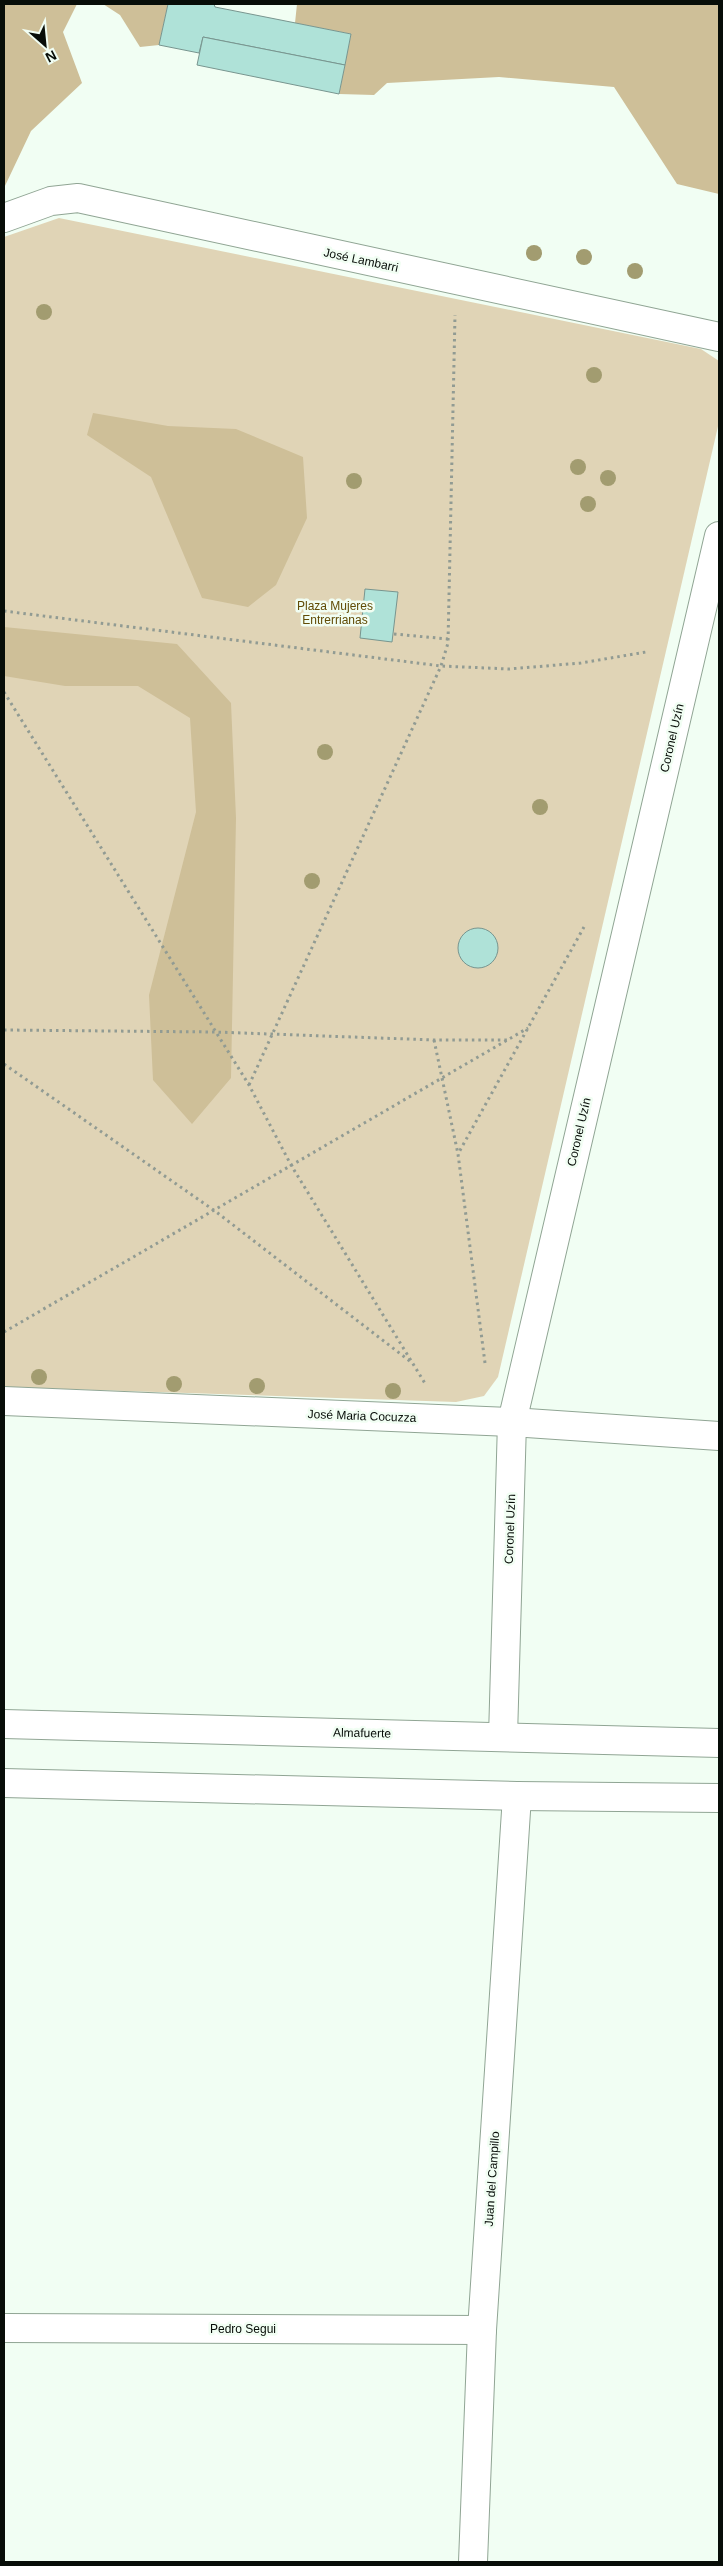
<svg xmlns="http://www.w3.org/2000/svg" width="723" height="2566" viewBox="0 0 723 2566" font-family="Arial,sans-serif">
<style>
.green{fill:#e0d4b6}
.forest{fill:#cebf98}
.building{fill:#afe2d8;stroke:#78958f}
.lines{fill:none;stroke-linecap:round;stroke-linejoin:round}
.street-casing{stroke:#90a594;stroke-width:30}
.primary-casing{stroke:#90a594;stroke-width:30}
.path{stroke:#919b93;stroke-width:3;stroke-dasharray:2.5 4;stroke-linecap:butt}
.street{stroke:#fff;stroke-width:28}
.primary{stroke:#fff;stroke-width:28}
.tree{fill:#a29c70}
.labels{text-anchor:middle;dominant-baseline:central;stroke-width:5;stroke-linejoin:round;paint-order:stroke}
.street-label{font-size:12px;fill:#070d08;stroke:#f1fef3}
.park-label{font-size:12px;fill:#614b05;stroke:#f1fef3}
</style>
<rect width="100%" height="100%" fill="#f1fef3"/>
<polygon class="green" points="59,218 701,349 719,361 719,422 498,1377 484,1396 456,1402 4,1387 4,237"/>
<g class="forest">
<polygon points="4,4 77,4 63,32 82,83 31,131 4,188"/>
<polygon points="103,4 168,4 159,45 140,47 120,15"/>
<polygon points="297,4 719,4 719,194 677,184 614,87 499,77 387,83 374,95 339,94 351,34 295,23"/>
<polygon points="93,413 168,426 236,429 303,457 307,518 276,585 248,607 202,598 151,477 87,435"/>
<polygon points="4,627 177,644 231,703 236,818 231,1078 192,1124 153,1080 149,995 196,812 190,718 138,686 65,686 4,676"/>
</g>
<g class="building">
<polygon points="168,4 214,4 215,7 351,34 345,65 203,37 199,53 159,45"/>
<polygon points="203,37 345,65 339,94 197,65"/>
<polygon points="365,589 398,592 392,642 360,638"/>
<circle cx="478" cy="948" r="20"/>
</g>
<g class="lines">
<defs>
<g id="street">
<polyline points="4,218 51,201 78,198 719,337"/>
<polyline points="4,1401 512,1422 719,1436"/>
<polyline points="503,1737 512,1422 719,536"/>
<polyline points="4,2328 482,2330"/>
<polyline points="473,2562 482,2330 517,1796"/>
</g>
<g id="primary">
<polyline points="4,1724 719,1743"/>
<polyline points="4,1783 517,1796 719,1798"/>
</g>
</defs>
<use href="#street" class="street-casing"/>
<use href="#primary" class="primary-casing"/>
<g class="path">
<polyline points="4,611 441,666 509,669 581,663 646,652"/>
<polyline points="394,634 448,639"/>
<polyline points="4,692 249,1085 291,1165 426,1385"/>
<polyline points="4,1030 215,1032 434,1040 507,1040"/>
<polyline points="434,1040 458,1154"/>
<polyline points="4,1064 215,1211 411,1362"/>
<polyline points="249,1085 441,666 448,643 455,315"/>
<polyline points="4,1332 528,1028"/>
<polyline points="485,1363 458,1154 584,927"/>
</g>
<use href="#street" class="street"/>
<use href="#primary" class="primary"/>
</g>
<g class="tree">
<circle cx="534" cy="253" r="8"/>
<circle cx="584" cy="257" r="8"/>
<circle cx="635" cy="271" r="8"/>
<circle cx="44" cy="312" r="8"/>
<circle cx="594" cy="375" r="8"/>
<circle cx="578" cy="467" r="8"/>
<circle cx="608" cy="478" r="8"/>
<circle cx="354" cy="481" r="8"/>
<circle cx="588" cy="504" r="8"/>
<circle cx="325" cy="752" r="8"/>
<circle cx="540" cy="807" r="8"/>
<circle cx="312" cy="881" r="8"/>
<circle cx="39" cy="1377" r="8"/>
<circle cx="174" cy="1384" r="8"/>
<circle cx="257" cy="1386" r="8"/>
<circle cx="393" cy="1391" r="8"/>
</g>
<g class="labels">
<g class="street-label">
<text transform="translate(361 260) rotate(12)">José Lambarri</text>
<text transform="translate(672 738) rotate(-77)">Coronel Uzín</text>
<text transform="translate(579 1132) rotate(-77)">Coronel Uzín</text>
<text transform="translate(362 1416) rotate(2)">José Maria Cocuzza</text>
<text transform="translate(510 1529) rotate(-88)">Coronel Uzín</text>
<text transform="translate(362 1733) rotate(1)">Almafuerte</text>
<text transform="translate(492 2179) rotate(-86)">Juan del Campillo</text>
<text x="243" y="2329">Pedro Segui</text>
</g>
<g class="park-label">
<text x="335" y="606">Plaza Mujeres<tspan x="335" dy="14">Entrerrianas</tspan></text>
</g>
</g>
<rect width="723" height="2566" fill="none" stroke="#070d08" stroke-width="10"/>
<g transform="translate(45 45) rotate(153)" stroke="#f1fef3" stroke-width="4" paint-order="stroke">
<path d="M0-4L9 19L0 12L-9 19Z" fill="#070d08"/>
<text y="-8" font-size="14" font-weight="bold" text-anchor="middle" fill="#070d08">N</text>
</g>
</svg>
